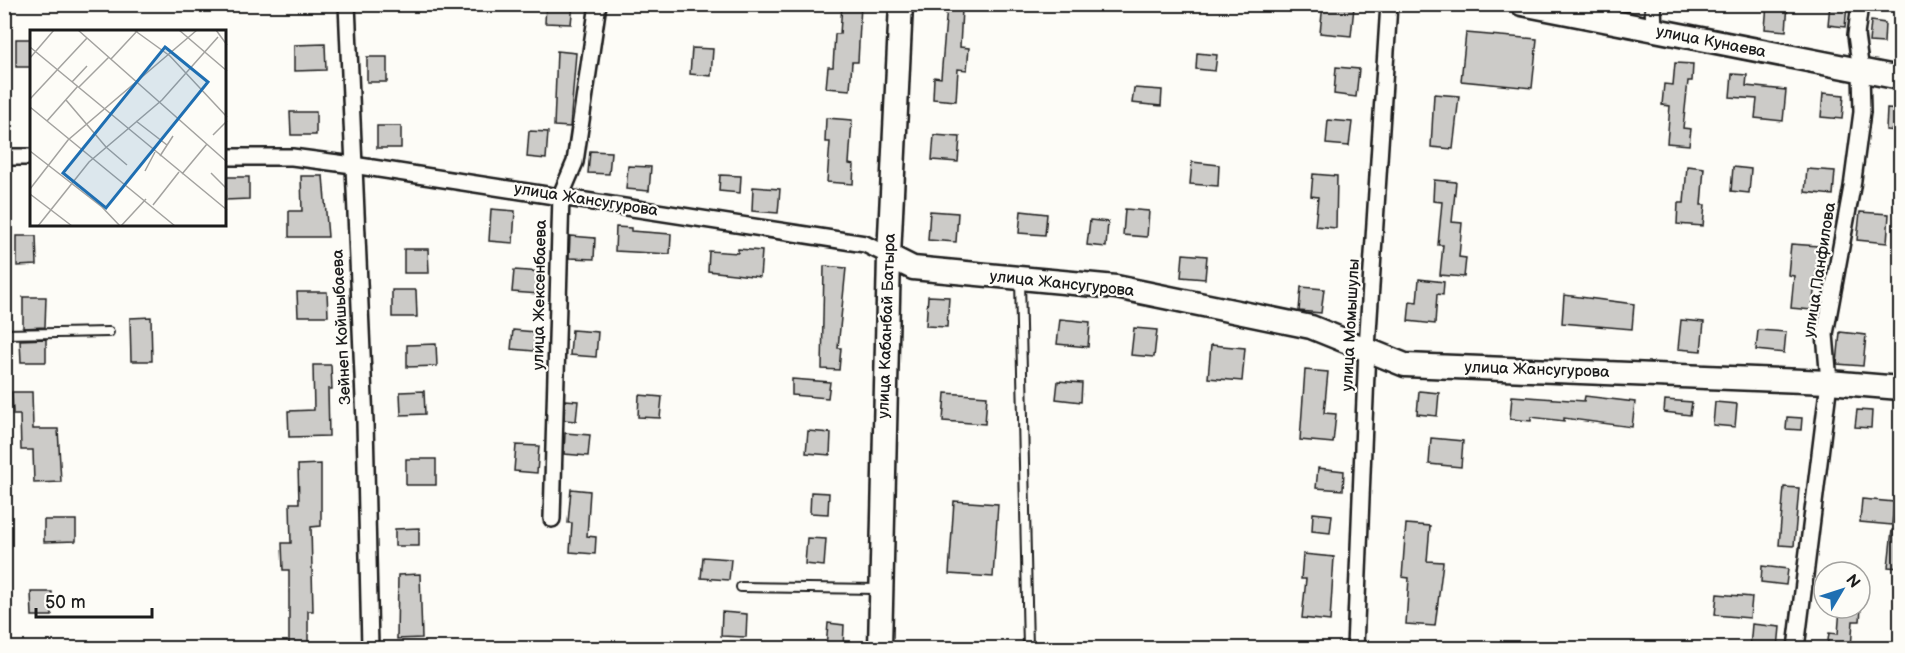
<svg xmlns="http://www.w3.org/2000/svg" width="1905" height="653" viewBox="0 0 1905 653" font-family="'Balsamiq Sans',sans-serif">
<style>
.building{fill:#cccbc8;stroke:#1c1c1c;stroke-width:1.5}
.lines{fill:none;stroke-linecap:round;stroke-linejoin:round}
.lane-casing{stroke:#1c1c1c;stroke-width:12}
.street-casing{stroke:#1c1c1c;stroke-width:20}
.secondary-casing{stroke:#1c1c1c;stroke-width:27}
.lane{stroke:#fdfcf7;stroke-width:8}
.street{stroke:#fdfcf7;stroke-width:15}
.secondary{stroke:#fdfcf7;stroke-width:22}
.labels{text-anchor:middle;dominant-baseline:central;stroke-width:4.5;stroke-linejoin:round;paint-order:stroke}
.street-label{font-size:16px;fill:#1c1c1c;stroke:#fdfcf7}
.inset-road{fill:none;stroke:#a3a29f;stroke-width:1.5}
.view{fill:#1f6fb2;fill-opacity:0.15;stroke:#1f6fb2;stroke-width:3}
.inset-edge{fill:none;stroke:#1c1c1c;stroke-width:3}
</style>
<rect width="100%" height="100%" fill="#fdfcf7"/>
<filter id="ink" filterUnits="userSpaceOnUse"><feTurbulence type="fractalNoise" baseFrequency=".0167" numOctaves="2"/><feDisplacementMap in="SourceGraphic" scale="12" xChannelSelector="R" yChannelSelector="G"/><feConvolveMatrix kernelMatrix="1 2 1 2 8 2 1 2 1" color-interpolation-filters="sRGB"/></filter>
<g filter="url(#ink)">
<g class="building">
<polygon points="546,4 573,4 571,24 545,23"/>
<polygon points="842,4 861,4 858,62 852,62 850,90 826,88 828,67 833,67 835,34 840,34"/>
<polygon points="1323,4 1354,7 1351,36 1320,33"/>
<polygon points="1767,4 1788,4 1786,31 1765,29"/>
<polygon points="1830,4 1847,6 1845,27 1828,25"/>
<polygon points="947,7 962,9 960,47 969,48 967,70 958,69 956,101 933,99 934,77 941,78"/>
<polygon points="1871,21 1885,23 1884,43 1869,42"/>
<polygon points="1466,33 1537,39 1532,88 1461,81"/>
<rect x="16" y="39" width="16" height="28"/>
<polygon points="325,44 326,70 294,71 294,45"/>
<polygon points="692,48 713,49 711,76 690,74"/>
<polygon points="557,51 576,53 570,127 554,126"/>
<polygon points="1197,53 1217,55 1215,71 1196,69"/>
<rect x="367" y="57" width="20" height="25"/>
<polygon points="1675,63 1693,64 1692,81 1688,81 1683,128 1691,129 1689,145 1667,143 1670,106 1662,105 1664,84 1673,85"/>
<polygon points="1336,67 1359,69 1356,97 1334,94"/>
<polygon points="1732,74 1747,75 1746,86 1786,90 1783,121 1755,118 1757,99 1730,97"/>
<polygon points="1134,88 1162,90 1161,106 1132,103"/>
<polygon points="1823,93 1844,95 1842,119 1821,117"/>
<polygon points="1434,94 1459,96 1453,149 1431,147"/>
<polygon points="1887,109 1900,110 1900,131 1886,130"/>
<polygon points="290,112 316,112 316,135 291,135"/>
<polygon points="826,118 852,120 849,164 854,165 853,184 827,182 830,142 825,142"/>
<polygon points="1328,120 1352,122 1349,146 1326,144"/>
<rect x="377" y="126" width="24" height="22"/>
<polygon points="529,131 548,132 546,159 527,157"/>
<polygon points="934,135 960,137 958,162 932,160"/>
<polygon points="590,151 611,152 609,174 588,173"/>
<polygon points="1192,162 1219,165 1218,186 1190,184"/>
<polygon points="628,166 651,167 649,191 626,189"/>
<polygon points="1687,166 1704,168 1701,205 1705,205 1703,226 1677,224 1678,203 1684,203"/>
<polygon points="1733,167 1751,169 1749,193 1731,191"/>
<polygon points="1807,169 1835,171 1833,195 1805,192"/>
<polygon points="1313,174 1337,176 1336,228 1315,226 1318,197 1311,196"/>
<polygon points="720,175 741,176 740,193 719,191"/>
<polygon points="301,176 323,176 328,237 289,237 289,211 302,211"/>
<polygon points="225,177 249,177 249,199 225,200"/>
<polygon points="1434,180 1456,182 1452,222 1462,223 1459,257 1466,258 1464,277 1440,275 1443,245 1438,245 1442,202 1433,201"/>
<polygon points="753,187 780,189 778,213 752,211"/>
<polygon points="491,209 515,211 513,243 489,241"/>
<polygon points="1125,209 1149,211 1147,237 1123,235"/>
<polygon points="930,211 958,213 956,242 928,240"/>
<polygon points="1021,211 1047,214 1045,235 1019,233"/>
<polygon points="1860,212 1889,214 1887,243 1857,240"/>
<polygon points="1090,220 1108,222 1106,247 1087,245"/>
<polygon points="616,227 631,228 631,231 671,234 670,254 615,251"/>
<polygon points="17,236 36,236 37,265 17,266"/>
<polygon points="570,236 595,238 594,259 569,258"/>
<polygon points="1791,244 1819,246 1812,310 1791,308 1794,276 1788,275"/>
<polygon points="404,249 428,249 429,273 404,273"/>
<polygon points="738,249 762,251 760,277 708,271 709,251 738,253"/>
<polygon points="1183,254 1207,256 1205,279 1181,277"/>
<polygon points="824,266 846,268 838,348 841,348 839,370 822,369"/>
<polygon points="514,270 542,272 540,294 512,292"/>
<polygon points="1419,279 1444,282 1443,295 1437,294 1435,324 1408,321 1410,301 1417,302"/>
<polygon points="1301,287 1324,289 1321,313 1299,311"/>
<polygon points="392,290 416,290 417,317 392,317"/>
<polygon points="297,292 327,292 328,316 298,316"/>
<polygon points="1564,295 1634,304 1632,329 1562,323"/>
<polygon points="928,296 949,297 947,327 926,326"/>
<polygon points="23,297 46,297 45,327 23,328"/>
<polygon points="151,317 152,361 131,361 130,318"/>
<polygon points="1060,319 1090,322 1088,347 1057,344"/>
<polygon points="1681,320 1704,322 1701,351 1678,349"/>
<polygon points="1134,328 1157,330 1154,357 1131,355"/>
<polygon points="513,330 535,332 534,351 511,349"/>
<polygon points="572,330 598,332 596,357 570,355"/>
<polygon points="1758,330 1786,332 1784,353 1756,350"/>
<polygon points="1840,332 1866,335 1863,366 1837,364"/>
<polygon points="46,339 46,362 21,362 20,340"/>
<polygon points="436,344 437,366 407,367 407,345"/>
<polygon points="1211,345 1245,348 1242,381 1208,378"/>
<polygon points="313,365 331,365 332,389 328,389 329,436 289,437 288,411 314,410"/>
<polygon points="1305,370 1328,372 1324,413 1336,414 1333,443 1300,440"/>
<polygon points="792,379 830,382 828,398 792,395"/>
<polygon points="1058,381 1082,383 1081,402 1056,399"/>
<polygon points="424,391 425,414 401,415 400,392"/>
<polygon points="1419,391 1439,393 1437,416 1417,414"/>
<polygon points="12,392 32,392 33,429 58,429 61,482 34,483 33,450 21,450 20,415 13,415"/>
<polygon points="945,393 987,396 985,424 943,421"/>
<polygon points="639,395 662,397 660,418 638,417"/>
<polygon points="1512,396 1584,401 1585,396 1635,402 1632,427 1564,418 1564,421 1531,417 1531,421 1510,419"/>
<polygon points="565,400 578,401 576,421 564,420"/>
<polygon points="1665,400 1692,402 1690,415 1664,412"/>
<polygon points="1715,402 1737,404 1735,427 1713,425"/>
<polygon points="1857,410 1872,411 1871,428 1855,427"/>
<polygon points="1787,417 1802,418 1801,430 1786,429"/>
<polygon points="808,431 831,433 830,455 806,453"/>
<polygon points="565,433 590,435 588,456 564,454"/>
<polygon points="1431,438 1463,441 1461,467 1429,464"/>
<polygon points="516,445 539,446 537,473 514,471"/>
<rect x="406" y="459" width="30" height="26"/>
<polygon points="321,464 321,526 311,527 313,611 308,611 308,646 289,647 289,570 283,570 282,543 291,543 290,503 299,503 298,465"/>
<polygon points="1318,468 1344,471 1343,490 1316,488"/>
<polygon points="1784,487 1799,488 1794,546 1779,545"/>
<polygon points="571,489 590,491 587,536 596,537 595,554 570,552 572,523 568,523"/>
<polygon points="811,492 829,493 828,514 810,513"/>
<polygon points="1862,499 1894,502 1892,525 1860,522"/>
<polygon points="954,501 998,504 993,577 949,574"/>
<polygon points="1313,513 1332,515 1330,533 1312,531"/>
<polygon points="44,520 76,520 76,541 44,542"/>
<polygon points="1406,524 1430,526 1427,561 1443,562 1435,626 1406,624 1409,578 1402,577"/>
<polygon points="419,528 419,546 395,546 395,529"/>
<polygon points="1892,530 1900,530 1900,568 1888,567"/>
<polygon points="807,538 826,539 824,566 805,564"/>
<polygon points="1303,554 1334,557 1330,621 1302,618 1306,579 1301,579"/>
<polygon points="703,557 731,559 729,580 701,578"/>
<polygon points="1762,566 1788,569 1786,585 1761,582"/>
<polygon points="420,574 422,638 397,639 398,575"/>
<polygon points="31,592 52,592 52,616 32,616"/>
<polygon points="1717,594 1752,597 1750,618 1715,615"/>
<polygon points="1840,608 1861,608 1860,621 1853,621 1851,648 1827,648 1829,633 1838,634"/>
<polygon points="722,612 747,614 746,637 721,636"/>
<polygon points="828,623 844,625 843,648 826,648"/>
<polygon points="1752,624 1780,627 1778,648 1750,648"/>
</g>
<g class="lines">
<defs>
<g id="lane">
<polyline points="1020,280 1028,648"/>
<polyline points="4,334 109,332"/>
<polyline points="741,587 879,589"/>
</g>
<g id="street">
<polyline points="347,4 365,422 370,648"/>
<polyline points="1653,4 1654,31"/>
<polyline points="4,157 32,157"/>
<polyline points="225,157 292,157 353,165 865,244 889,256"/>
<polyline points="552,519 561,195 575,162 598,4"/>
<polyline points="1355,648 1367,348 1389,4"/>
<polyline points="1796,648 1829,382 1825,334 1852,187 1862,112 1861,71 1856,35 1860,4"/>
</g>
<g id="secondary">
<polyline points="1522,4 1900,78"/>
<polyline points="889,256 913,268 1116,287 1311,327 1405,365 1829,382 1900,388"/>
<polyline points="880,648 889,256 901,4"/>
</g>
</defs>
<use href="#lane" class="lane-casing"/>
<use href="#street" class="street-casing"/>
<use href="#secondary" class="secondary-casing"/>
<use href="#lane" class="lane"/>
<use href="#street" class="street"/>
<use href="#secondary" class="secondary"/>
</g>
</g>
<g class="labels">
<g class="street-label">
<text transform="translate(1711 42) rotate(11)">улица Кунаева</text>
<text transform="translate(586 200) rotate(9)">улица Жансугурова</text>
<text transform="translate(1820 270) rotate(-81)">улица Панфилова</text>
<text transform="translate(1062 284) rotate(6)">улица Жансугурова</text>
<text transform="translate(540 295) rotate(-89)">улица Жексенбаева</text>
<text transform="translate(1351 325) rotate(-87)">улица Момышулы</text>
<text transform="translate(887 326) rotate(-88)">улица Кабанбай Батыра</text>
<text transform="translate(342 327) rotate(-93)">Зейнеп Койшыбаева</text>
<text transform="translate(1537 370) rotate(2)">улица Жансугурова</text>
</g>
</g>
<g transform="translate(30 30)">
<rect width="196" height="196" fill="#fdfcf7"/>
<path class="inset-road" d="M 48,0 L 197,132M 104,0 L 140,26 L 197,87M 149,0 L 197,41M 186,0 L 197,15M 0,17 L 197,180M 0,28 L 24,0M 81,29 L 108,0M 42,52 L 57,36M 49,57 L 79,27M 0,69 L 57,8M 36,70 L 76,117 L 97,135M 0,77 L 145,196M 17,91 L 48,56M 106,91 L 137,115M 183,105 L 197,91M 0,121 L 72,177 L 90,196M 130,126 L 143,106M 115,141 L 125,122M 181,143 L 197,159M 152,144 L 177,114M 0,159 L 38,110 L 167,0M 0,164 L 42,196M 123,175 L 149,142M 8,196 L 59,132 L 132,70 L 188,7M 91,196 L 116,169"/>
<path class="view" d="M 135,17 L 178,52 L 76,178 L 33,143 Z"/>
<rect width="196" height="196" class="inset-edge"/>
</g>
<rect width="1905" height="653" fill="none" stroke="#fdfcf7" stroke-width="24"/>
<rect x="12" y="12" width="1881" height="629" fill="none" stroke="#1c1c1c" stroke-width="2" filter="url(#ink)"/>
<g transform="translate(1842 590) rotate(51)"><circle r="28" fill="#fdfcf7" stroke="#a3a29f" stroke-width="1.5"/>
<path d="M0-4.5L10 22L0 15L-10 22Z" fill="#1f6fb2"/>
<text y="-9" font-size="16" font-weight="bold" text-anchor="middle" fill="#1c1c1c">N</text>
</g>
<path d="M36 608v9h116v-9" fill="none" stroke="#1c1c1c" stroke-width="3"/>
<text x="45" y="608" font-size="18" fill="#1c1c1c" stroke="#fdfcf7" stroke-width="4.5" paint-order="stroke">50 m</text>
</svg>
